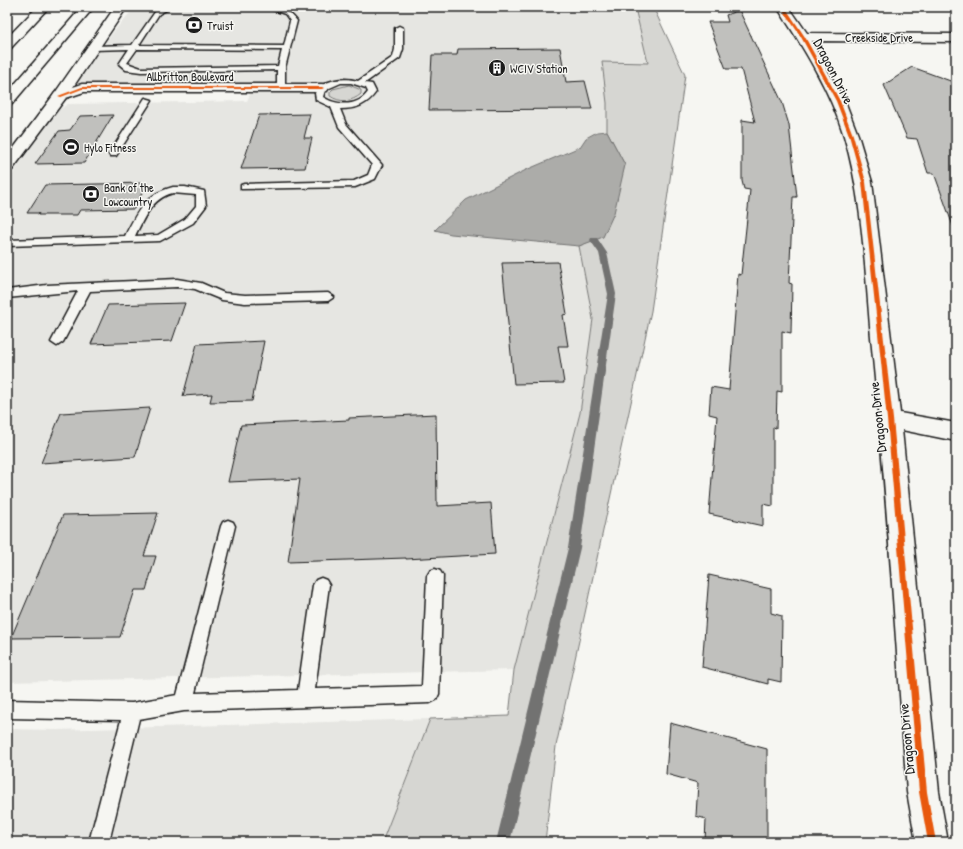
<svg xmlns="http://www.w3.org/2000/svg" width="963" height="849" viewBox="0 0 963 849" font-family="'Patrick Hand',sans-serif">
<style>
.built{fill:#e6e6e2}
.green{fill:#d6d6d2;stroke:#797977}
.water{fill:#acaca9;stroke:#727271}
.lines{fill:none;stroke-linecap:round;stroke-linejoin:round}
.stream{fill:#727271;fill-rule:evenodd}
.building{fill:#c0c0bd;stroke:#1c1c1c}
.lane-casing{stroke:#1c1c1c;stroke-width:3}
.street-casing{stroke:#1c1c1c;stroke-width:3}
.secondary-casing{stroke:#1c1c1c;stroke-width:3}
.highway-casing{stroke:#1c1c1c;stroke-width:3}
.lane{fill:#f6f6f2;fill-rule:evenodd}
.street{fill:#f6f6f2;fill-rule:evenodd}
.secondary{fill:#f6f6f2;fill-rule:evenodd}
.highway{fill:#f6f6f2;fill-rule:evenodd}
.cycleway-casing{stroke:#f6f6f2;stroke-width:2}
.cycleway{fill:#e8590c;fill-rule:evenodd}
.labels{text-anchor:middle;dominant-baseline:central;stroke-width:3;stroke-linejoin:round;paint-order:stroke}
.far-poi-label{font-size:12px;fill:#1c1c1c;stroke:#f6f6f2;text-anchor:start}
.far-street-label{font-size:12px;fill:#1c1c1c;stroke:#f6f6f2}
.street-label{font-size:14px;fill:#1c1c1c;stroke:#f6f6f2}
</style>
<rect width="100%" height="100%" fill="#f6f6f2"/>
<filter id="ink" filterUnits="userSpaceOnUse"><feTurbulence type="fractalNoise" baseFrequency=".025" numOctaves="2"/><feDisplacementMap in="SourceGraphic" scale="8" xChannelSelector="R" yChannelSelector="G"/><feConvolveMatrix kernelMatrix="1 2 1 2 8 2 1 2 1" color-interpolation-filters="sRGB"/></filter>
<g filter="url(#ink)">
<g class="built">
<polygon points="135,7 635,8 648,63 607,103 607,131 597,132 586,138 581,147 526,170 466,200 436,230 451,234 579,246 593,319 580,413 514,670 7,682 7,182 55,112 68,104 247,101 255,83 74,85 115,30"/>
<polygon points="430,719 382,842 7,842 7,729 56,730"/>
</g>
<g class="green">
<polygon points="586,7 653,7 685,75 651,311 556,746 545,842 382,842 430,719 509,716 514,670 580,413 593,319 579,246 603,236 625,165 607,131 607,103 602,62 648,63 635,8"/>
<path d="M 349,85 L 361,90 L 361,94 C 352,102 340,103 330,96 L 330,92 L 333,89 Z"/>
</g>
<polygon class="water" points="607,131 625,165 614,213 603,237 579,246 451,234 435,230 466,200 526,170 580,147 586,138 597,132"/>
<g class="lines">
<polygon class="stream" points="591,238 597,238 607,253 616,294 580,548 510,842 496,842 568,548 608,294 599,253 590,240"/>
</g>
<g class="building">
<polygon points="739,10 782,102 789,125 797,197 793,197 789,283 792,284 791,333 782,331 782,392 777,391 776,428 773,427 773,506 763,504 763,526 709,514 717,416 709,414 711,387 729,390 738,274 741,275 750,190 744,189 742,181 742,120 755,122 741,69 726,69 708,22 728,22 726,15"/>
<polygon points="560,48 566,82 585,81 592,109 429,110 432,55 457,55 458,49"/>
<polygon points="912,67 956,83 956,225 953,226 934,173 928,173 917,139 907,138 884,85"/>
<polygon points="310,114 304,138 312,138 305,168 241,169 259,115"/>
<polygon points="113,115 84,163 35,164 59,131 70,130 80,116"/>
<polygon points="147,183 134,209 80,210 77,215 38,215 39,213 27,213 45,185"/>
<polygon points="558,262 567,314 563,315 568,346 558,346 564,383 514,384 502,263"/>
<polygon points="185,303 172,341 91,344 108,305"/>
<polygon points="264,341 252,401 210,402 212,394 183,396 197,344"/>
<polygon points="150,408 135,457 41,463 61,413"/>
<polygon points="436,414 437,506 491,503 495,554 406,559 406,558 288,562 300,479 228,482 241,425 349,420 349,418"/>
<polygon points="158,513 144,556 156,556 146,590 135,590 120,637 11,638 63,515"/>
<polygon points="709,575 771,589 771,613 782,616 781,682 768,679 768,684 702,667"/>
<polygon points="670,723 767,749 767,842 705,842 706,819 696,816 698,783 666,774"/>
</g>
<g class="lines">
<defs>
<g id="lane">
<path d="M 164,7 L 172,7 L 159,14 L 139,45 L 284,46 L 290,21 L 285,14 L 265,7 C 279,7 289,10 297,21 L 285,68 L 285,88 L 281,90 L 277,88 L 277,70 L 141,72 L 126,70 L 119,64 L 129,49 L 92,50 L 88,48 L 92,46 L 132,45 L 155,12 ZM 137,49 L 282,50 L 278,66 L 141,68 L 127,63 Z"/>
<path d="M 399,26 L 403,28 L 403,49 L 400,58 L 365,83 L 372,84 L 376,92 C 367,105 356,109 340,109 L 346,124 L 382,165 L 375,179 L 355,187 L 241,189 L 241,185 L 244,184 L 354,181 L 368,175 L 372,165 L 339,127 L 331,107 L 316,100 L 315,93 C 323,79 344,77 358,81 L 393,57 L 395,49 L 395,28 ZM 341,83 L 351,83 L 366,88 L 368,92 C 358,107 337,106 323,97 L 325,90 Z"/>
<polygon points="145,98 152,100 116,156 110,156 109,154"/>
<path d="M 173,187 L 185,187 L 204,191 L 206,206 L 193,223 L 160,241 L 7,246 L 7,240 L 125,236 C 137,212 145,194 173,187 ZM 173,193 L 196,195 L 196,206 L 185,219 L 158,235 L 135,236 C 144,218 152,198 173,193 Z"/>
<polygon points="177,279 201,283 224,293 245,295 328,293 334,297 328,301 245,303 222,300 195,289 177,287 90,291 63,342 57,346 51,342 78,291 7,298 7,290 47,285"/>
<polygon points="228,520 233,522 235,526 195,693 298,690 313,585 316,580 321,578 326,580 329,585 315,689 422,686 427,576 430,571 435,569 440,571 443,576 439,694 436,700 430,703 184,711 139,719 109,842 89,842 121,720 7,718 7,700 132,703 177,695 221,526 223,522"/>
</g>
<g id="street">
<path d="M 777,7 L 789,7 L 807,33 L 956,34 L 956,42 L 811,41 L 845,101 L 858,135 L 872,182 L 900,413 L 956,423 L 956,441 L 902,430 L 939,792 L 948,842 L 916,842 L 907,792 C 896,644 887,496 872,348 C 865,278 864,203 844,136 C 830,90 803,47 777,7 Z"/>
<polygon points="82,84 322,84 327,85 329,88 327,91 322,92 84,92 60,100 55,99 53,96 55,93"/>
</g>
<polygon id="secondary" points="115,7 127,7 65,99 12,170 7,172 7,157 55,93"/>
<g id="highway">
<polygon points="37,7 49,7 11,48 7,49 7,38"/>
<polygon points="82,7 94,7 12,104 7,105 7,93"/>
</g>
</defs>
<use href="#lane" class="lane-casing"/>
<use href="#street" class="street-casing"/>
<use href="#secondary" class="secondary-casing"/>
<use href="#highway" class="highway-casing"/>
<use href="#lane" class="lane"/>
<use href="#street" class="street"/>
<use href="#secondary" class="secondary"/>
<use href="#highway" class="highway"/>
<defs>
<g id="cycleway">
<polygon points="781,7 785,7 805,37 840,101 853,135 866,182 893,419 927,792 936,842 928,842 919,792 887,419 862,182 849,135 836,101 801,37"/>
<polygon points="82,87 322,87 324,88 322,89 82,89 61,97 58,96"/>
</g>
</defs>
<use href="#cycleway" class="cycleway-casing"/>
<use href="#cycleway" class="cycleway"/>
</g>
</g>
<defs>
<symbol id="bank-disc" viewBox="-11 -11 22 22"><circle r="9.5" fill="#1c1c1c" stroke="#f6f6f2"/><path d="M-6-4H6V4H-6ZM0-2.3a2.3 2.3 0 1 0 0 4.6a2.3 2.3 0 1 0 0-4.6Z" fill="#fff"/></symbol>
<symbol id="building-disc" viewBox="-11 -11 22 22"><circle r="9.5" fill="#1c1c1c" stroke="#f6f6f2"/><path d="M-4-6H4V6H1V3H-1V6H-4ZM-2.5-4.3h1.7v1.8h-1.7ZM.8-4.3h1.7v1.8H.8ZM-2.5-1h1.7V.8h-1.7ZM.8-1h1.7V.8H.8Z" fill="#fff"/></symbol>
<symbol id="stadium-disc" viewBox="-11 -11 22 22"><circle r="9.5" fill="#1c1c1c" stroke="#f6f6f2"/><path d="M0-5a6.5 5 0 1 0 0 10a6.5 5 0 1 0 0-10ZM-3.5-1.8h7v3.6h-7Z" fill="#fff"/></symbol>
</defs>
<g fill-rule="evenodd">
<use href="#bank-disc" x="184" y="15" width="20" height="20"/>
<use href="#building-disc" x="487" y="58" width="20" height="20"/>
<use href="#stadium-disc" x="61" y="137" width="20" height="20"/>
<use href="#bank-disc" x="81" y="184" width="20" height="20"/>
</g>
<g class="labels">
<g class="far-poi-label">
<text x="207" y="25">Truist</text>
<text x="510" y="68">WCIV Station</text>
<text x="84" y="147">Hylo Fitness</text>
<text x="104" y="187">Bank of the<tspan x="104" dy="14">Lowcountry</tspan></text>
</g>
<g class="far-street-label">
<text x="879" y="37">Creekside Drive</text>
<text x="190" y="76">Allbritton Boulevard</text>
</g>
<g class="street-label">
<text transform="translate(834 71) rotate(63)">Dragoon Drive</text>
<text transform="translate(877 417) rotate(-96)">Dragoon Drive</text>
<text transform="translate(906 739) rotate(-95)">Dragoon Drive</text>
</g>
</g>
<rect width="963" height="849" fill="none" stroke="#f6f6f2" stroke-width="24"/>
<rect x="12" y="12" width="939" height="825" fill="none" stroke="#1c1c1c" stroke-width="1.5" filter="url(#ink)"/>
</svg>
